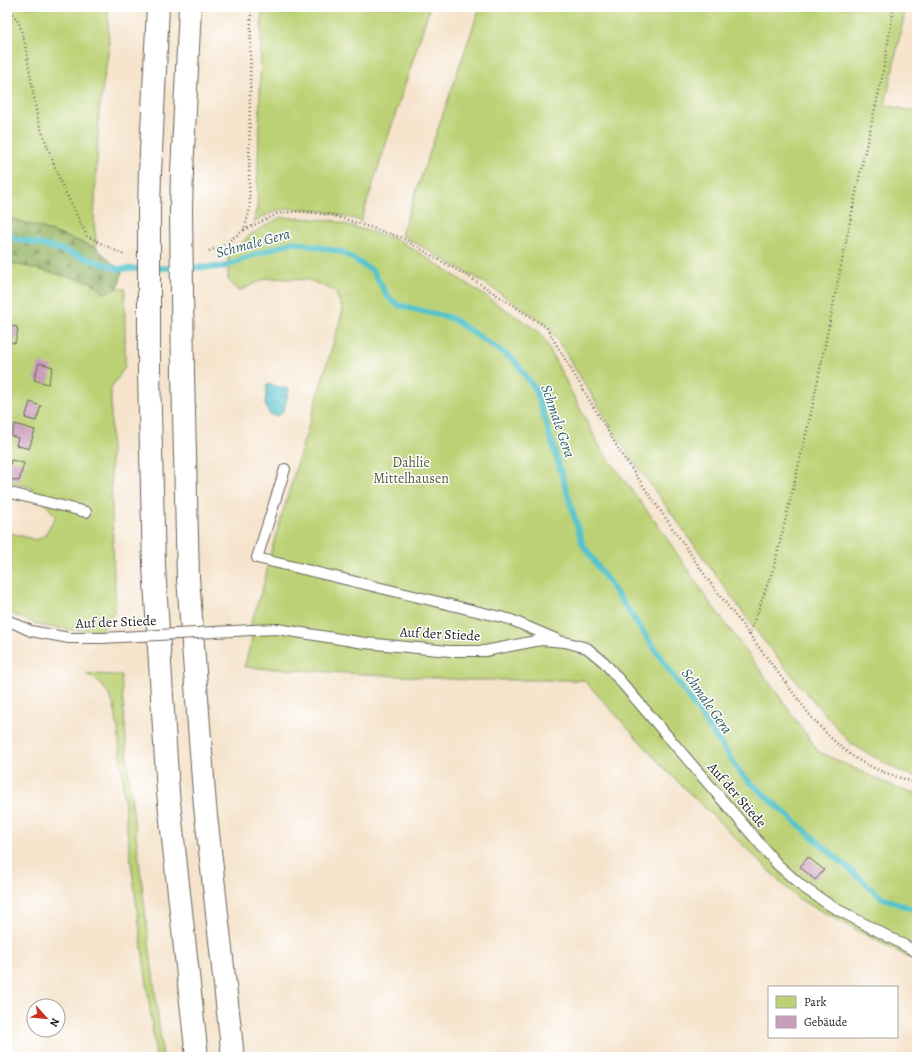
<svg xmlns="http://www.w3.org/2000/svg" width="924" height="1064" viewBox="0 0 924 1064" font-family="Alegreya,serif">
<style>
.green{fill:#bcd174;stroke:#6c7648}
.forest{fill:url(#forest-firs);stroke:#586841}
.water{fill:url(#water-waves);stroke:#387074}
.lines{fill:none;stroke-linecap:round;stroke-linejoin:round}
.stream{stroke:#55c3cb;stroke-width:6}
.building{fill:#cb9cbb}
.service-casing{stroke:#686259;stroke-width:12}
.motorway-casing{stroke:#686259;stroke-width:24}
.path{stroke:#686259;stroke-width:2.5;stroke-dasharray:1 3;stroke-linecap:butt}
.service{stroke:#fff;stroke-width:10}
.motorway{stroke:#fff;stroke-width:22}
.service-bridge-casing{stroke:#686259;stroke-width:12;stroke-linecap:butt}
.motorway-bridge-casing{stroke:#686259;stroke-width:24;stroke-linecap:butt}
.service-bridge{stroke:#fff;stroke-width:10}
.motorway-bridge{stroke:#fff;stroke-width:22}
.labels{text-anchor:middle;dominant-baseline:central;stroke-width:3;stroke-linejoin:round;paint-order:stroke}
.park-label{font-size:14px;fill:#545b3b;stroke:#fff}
.street-label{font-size:14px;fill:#1c1c1c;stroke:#fff}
.water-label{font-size:15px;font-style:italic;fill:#335f62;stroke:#fff}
</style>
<defs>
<pattern id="forest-firs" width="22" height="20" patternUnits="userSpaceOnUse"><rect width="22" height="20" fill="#95b366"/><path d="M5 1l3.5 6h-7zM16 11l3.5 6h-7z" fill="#799153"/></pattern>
<pattern id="water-waves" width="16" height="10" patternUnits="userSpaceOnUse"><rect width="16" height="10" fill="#55c3cb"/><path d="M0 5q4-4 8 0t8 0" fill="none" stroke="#49a7ae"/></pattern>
</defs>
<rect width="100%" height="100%" fill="#fff"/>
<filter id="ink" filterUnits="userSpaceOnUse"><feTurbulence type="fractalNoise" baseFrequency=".025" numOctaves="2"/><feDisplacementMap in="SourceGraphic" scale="8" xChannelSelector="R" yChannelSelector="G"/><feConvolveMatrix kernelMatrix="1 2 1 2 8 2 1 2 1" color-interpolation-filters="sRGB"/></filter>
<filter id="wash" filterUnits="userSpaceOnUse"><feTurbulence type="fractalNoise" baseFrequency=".012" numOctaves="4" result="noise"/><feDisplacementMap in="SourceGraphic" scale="16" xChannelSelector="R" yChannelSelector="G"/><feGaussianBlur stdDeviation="0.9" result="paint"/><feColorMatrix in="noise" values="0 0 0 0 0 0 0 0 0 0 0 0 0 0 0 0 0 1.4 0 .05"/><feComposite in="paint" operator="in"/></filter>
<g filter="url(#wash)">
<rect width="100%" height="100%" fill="#f5e3cb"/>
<g class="green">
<polygon points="7,7 108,7 109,49 99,110 94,223 97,248 31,224 7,218"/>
<path d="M 262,7 L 430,7 L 361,221 C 336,214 302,204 276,211 C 268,214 261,218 253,222 L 257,208 Z"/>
<polygon points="480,7 906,7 885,105 917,112 917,777 901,772 850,743 798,683 760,636 627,452 548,325 475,277 401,235"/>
<polygon points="281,217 331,220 398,240 431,260 541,333 601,449 660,528 708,600 763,674 819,752 899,789 917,793 917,962 797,898 664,768 584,680 468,680 244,667 252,639 251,623 264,583 271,552 343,310 335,291 309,280 267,278 239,291 228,280 228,255 251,234"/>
<polygon points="7,262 91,282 104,292 118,288 125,289 125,367 111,388 111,472 114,578 116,603 115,610 101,631 75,630 41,626 7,612 7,532 36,540 44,536 56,516 30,487 7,482"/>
<polygon points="86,674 121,675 129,778 163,1057 156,1057 127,830 118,729 114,706 108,693 98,681"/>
</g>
<polygon class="forest" points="7,218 31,224 97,248 122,273 118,288 104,293 91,282 7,262"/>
<polygon class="water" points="267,384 289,389 284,409 280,415 275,416 269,414 265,404"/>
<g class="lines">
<polyline class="stream" points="7,236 62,250 118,269 223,267 251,256 293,242 342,252 373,271 388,297 398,305 451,318 514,360 536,390 583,545 742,775 881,897 917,911"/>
</g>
<g id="blocks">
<g class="building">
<polygon points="7,324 17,327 17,330 18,330 15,343 7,341"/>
<polygon points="39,363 53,367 48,384 34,380"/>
<polygon points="30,402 41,406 36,421 25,418"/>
<polygon points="15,424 35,430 29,449 16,445 18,438 11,436"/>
<polygon points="11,460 24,463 19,481 7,478"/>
<polygon points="808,857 824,870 815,880 800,867"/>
</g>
</g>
</g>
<g filter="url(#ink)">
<use href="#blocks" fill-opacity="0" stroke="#686259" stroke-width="1"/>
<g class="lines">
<defs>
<g id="service">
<polyline points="285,469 257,558 509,619 556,639"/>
<polyline points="7,492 86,512"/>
<polyline points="7,620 31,631 69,638 102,638"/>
<polyline points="252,630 277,629 365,643 449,651 485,651 541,640 565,642 587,648 604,662 778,865 803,887 831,906 917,952"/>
</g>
<g id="motorway">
<polyline points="150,172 158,7"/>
<polyline points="182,172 190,7"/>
<polyline points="149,373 154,566 168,793 197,1057"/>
<polyline points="183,373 188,578 205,806 233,1057"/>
</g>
</defs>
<use href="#service" class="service-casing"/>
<use href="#motorway" class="motorway-casing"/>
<g class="path">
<polyline points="8,7 19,23 25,44 38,121 61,183 87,236 124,255"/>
<path d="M 244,230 L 277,214 L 299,211 L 332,215 L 400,237 L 474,280 L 546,327 L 622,455 L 707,578 L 812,718 C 824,731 836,744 851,755 C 870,769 894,776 917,783"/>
<polyline points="209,251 222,246 244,230 250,209 249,180 251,7"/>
<polyline points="749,635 774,567 810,418 860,173 882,78 894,7"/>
</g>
<use href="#service" class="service"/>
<use href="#motorway" class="motorway"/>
<defs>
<polyline id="service-bridge" points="102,638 252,630"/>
<g id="motorway-bridge">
<polyline points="182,172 181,210 183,373"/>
<polyline points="149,373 149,210 150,172"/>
</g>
</defs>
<use href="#service-bridge" class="service-bridge-casing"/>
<use href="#motorway-bridge" class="motorway-bridge-casing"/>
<use href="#service-bridge" class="service-bridge"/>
<use href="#motorway-bridge" class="motorway-bridge"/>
</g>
</g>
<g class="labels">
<g class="park-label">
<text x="411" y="462">Dahlie<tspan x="411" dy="16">Mittelhausen</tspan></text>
</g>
<g class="street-label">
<text transform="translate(116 622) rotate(-2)">Auf der Stiede</text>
<text transform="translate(440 634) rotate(3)">Auf der Stiede</text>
<text transform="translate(737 795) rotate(49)">Auf der Stiede</text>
</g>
<g class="water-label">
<text transform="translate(253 243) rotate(-15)">Schmale Gera</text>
<text transform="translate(558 421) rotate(71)">Schmale Gera</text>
<text transform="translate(707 701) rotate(55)">Schmale Gera</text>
</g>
</g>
<rect width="924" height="1064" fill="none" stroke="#fff" stroke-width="24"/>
<rect x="768" y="986" width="130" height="52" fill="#ffffff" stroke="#a4a4a4"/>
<rect x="776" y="996" width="20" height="12" fill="#bcd174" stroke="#a4a4a4"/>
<text x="804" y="1006" font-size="12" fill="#1c1c1c">Park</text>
<rect x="776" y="1016" width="20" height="12" fill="#cb9cbb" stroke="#a4a4a4"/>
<text x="804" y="1026" font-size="12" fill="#1c1c1c">Gebäude</text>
<g transform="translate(46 1018) rotate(117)"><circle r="19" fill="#ffffff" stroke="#a4a4a4"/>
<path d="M0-3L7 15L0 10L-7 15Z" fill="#c8321e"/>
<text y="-6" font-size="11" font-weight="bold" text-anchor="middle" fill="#1c1c1c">N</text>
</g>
</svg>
